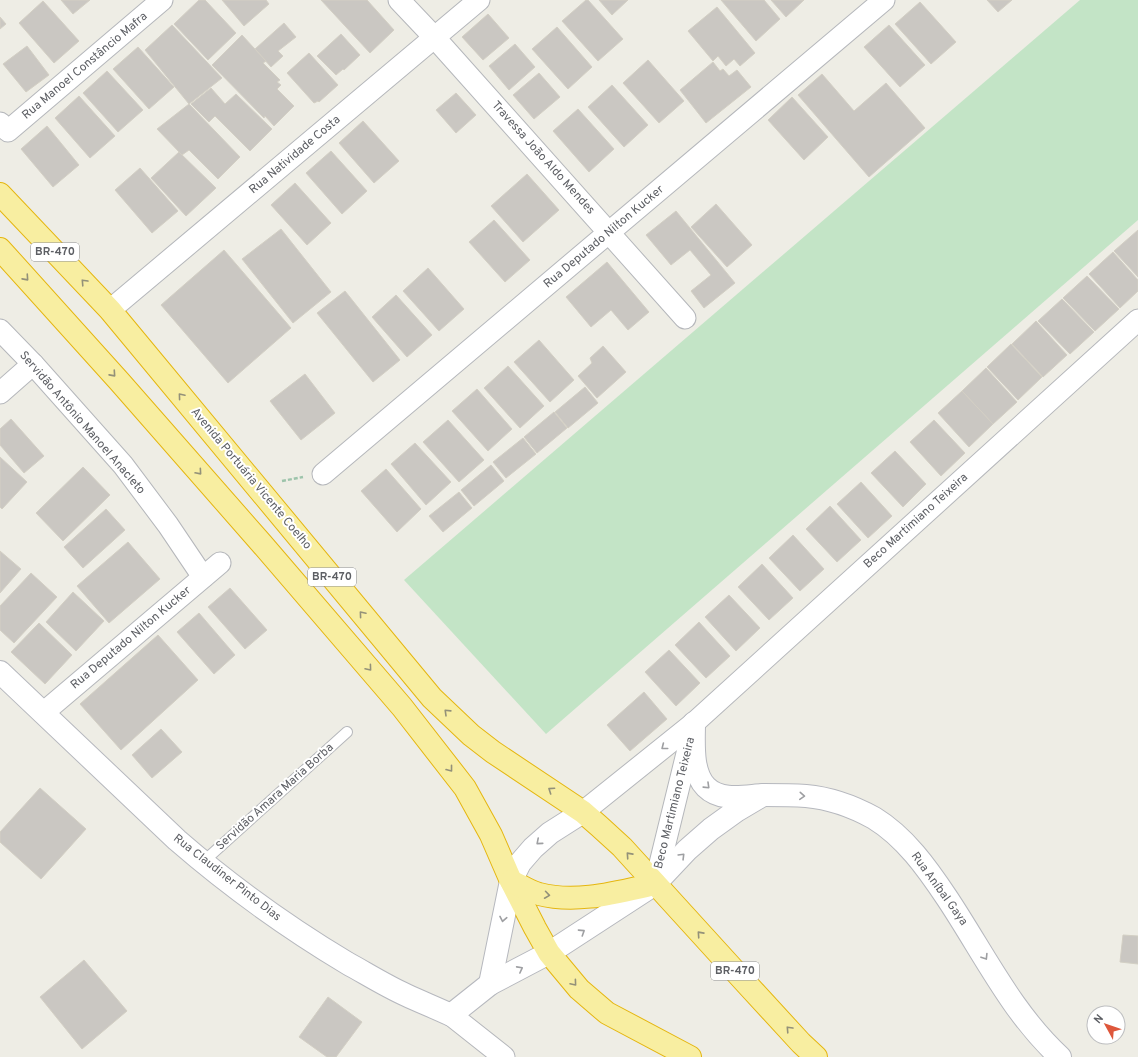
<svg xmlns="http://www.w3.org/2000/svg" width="1138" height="1057" viewBox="0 0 1138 1057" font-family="Overpass,sans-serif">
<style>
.green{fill:#c3e4c6}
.building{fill:#cac7c2;stroke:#d3cfc4}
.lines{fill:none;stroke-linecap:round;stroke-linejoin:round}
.service-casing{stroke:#b5b7bb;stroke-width:12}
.minor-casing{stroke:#b5b7bb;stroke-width:23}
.secondary-casing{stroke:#b6b8be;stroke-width:24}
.trunk-casing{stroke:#e5b60f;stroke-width:24}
.path{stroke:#9dc4ab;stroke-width:2.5;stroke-dasharray:4 2;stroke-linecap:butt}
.service{stroke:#fff;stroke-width:10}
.minor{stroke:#fff;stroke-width:21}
.secondary{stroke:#fff;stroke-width:22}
.trunk{stroke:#f8eea1;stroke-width:22}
.oneway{stroke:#939179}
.oneway2{stroke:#9e9fa2}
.labels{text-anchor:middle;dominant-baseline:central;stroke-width:4;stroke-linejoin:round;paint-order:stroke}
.shield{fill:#fff;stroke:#8e8f92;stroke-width:1}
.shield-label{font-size:11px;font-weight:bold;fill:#5d5f64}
.street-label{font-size:12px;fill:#5d5f64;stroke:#fff}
</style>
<rect width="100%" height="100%" fill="#eeede5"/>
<polygon class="green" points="1080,0 1138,0 1138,220 546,734 404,580"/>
<g class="building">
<polygon points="61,0 90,0 73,14"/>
<polygon points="199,0 205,0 236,33 208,60 174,24"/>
<polygon points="222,0 266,0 269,4 244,26"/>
<polygon points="321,0 367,0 394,30 370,53"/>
<polygon points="586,0 588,0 623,39 598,61 562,21"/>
<polygon points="599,0 628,0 612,15"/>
<polygon points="721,0 764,0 780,19 756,41"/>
<polygon points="771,0 804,0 786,17"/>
<polygon points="987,0 1012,0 998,12"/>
<polygon points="43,1 79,41 54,63 19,23"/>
<polygon points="920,2 956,42 931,64 895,24"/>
<polygon points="717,7 755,53 740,66 734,59 726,66 718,56 713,61 688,31"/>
<polygon points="488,14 509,38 483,60 462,37"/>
<polygon points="0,17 6,24 0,29"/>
<polygon points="284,23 296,37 278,51 283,56 271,67 255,49"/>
<polygon points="172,25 222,78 189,104 145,50"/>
<polygon points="889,25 925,65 900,87 864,47"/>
<polygon points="557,27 592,67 568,89 532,49"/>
<polygon points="341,34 360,55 344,70 343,69 336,75 317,56"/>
<polygon points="242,35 266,61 263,63 280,80 277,82 281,85 277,89 294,106 274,126 265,116 264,118 212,65"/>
<polygon points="515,44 535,67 509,90 489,66"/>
<polygon points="27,46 49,75 26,92 3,64"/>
<polygon points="138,47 174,87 149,109 113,69"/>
<polygon points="309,53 338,85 319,102 318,101 314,103 287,73"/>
<polygon points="648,60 684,101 659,123 623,83"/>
<polygon points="713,62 720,71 723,69 729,76 737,70 751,87 706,123 680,90"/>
<polygon points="107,71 143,110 118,132 83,93"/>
<polygon points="539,73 560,97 534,119 513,95"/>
<polygon points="822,74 854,111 886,83 925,128 869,177 798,95"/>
<polygon points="612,85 648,125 624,147 588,107"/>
<polygon points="211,88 225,104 236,94 272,129 250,151 215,116 209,122 191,104"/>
<polygon points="456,93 476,115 456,133 436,110"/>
<polygon points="79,96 115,136 90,158 55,118"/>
<polygon points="792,97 828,137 804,160 768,120"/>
<polygon points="189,104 240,157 218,179 189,150 182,155 157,129"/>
<polygon points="578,109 614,149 589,172 553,131"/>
<polygon points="363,121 399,161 374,183 339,143"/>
<polygon points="47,126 79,165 53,187 21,149"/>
<polygon points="331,151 367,191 342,214 306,173"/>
<polygon points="179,152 216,188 186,216 151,178"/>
<polygon points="140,168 178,211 152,233 115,190"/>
<polygon points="527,174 559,210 523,242 491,206"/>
<polygon points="295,183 331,223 307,245 271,205"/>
<polygon points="716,204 752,245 727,267 691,227"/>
<polygon points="676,211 735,283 704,308 691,291 711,275 690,250 671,265 646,235"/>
<polygon points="494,220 530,260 505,282 469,242"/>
<polygon points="281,229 331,292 293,323 242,259"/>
<polygon points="1138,230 1138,277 1114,251"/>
<polygon points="224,250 291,328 228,383 161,305"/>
<polygon points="1113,252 1138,280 1138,291 1120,308 1089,274"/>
<polygon points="607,262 649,312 628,330 611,310 591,327 566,297"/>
<polygon points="428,268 464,309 439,331 403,291"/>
<polygon points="1087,276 1119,309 1095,331 1063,298"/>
<polygon points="345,291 400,360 373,382 317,313"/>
<polygon points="396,295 432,335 407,357 372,317"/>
<polygon points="1062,299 1094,332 1070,354 1038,321"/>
<polygon points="1036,321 1067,355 1043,377 1012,344"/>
<polygon points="539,340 574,380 550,402 514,362"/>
<polygon points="1011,344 1042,377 1018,400 987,367"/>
<polygon points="603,346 626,372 597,398 578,376 592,363 590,358"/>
<polygon points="508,366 544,406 520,428 484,388"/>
<polygon points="986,368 1017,402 993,424 962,391"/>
<polygon points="305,374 335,413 301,440 270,401"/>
<polygon points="585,387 598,403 568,428 555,412"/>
<polygon points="477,389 512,429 488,451 452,411"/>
<polygon points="962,391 993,424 969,447 938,413"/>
<polygon points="554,412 567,428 537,453 524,437"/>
<polygon points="11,419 44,456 24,473 0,445 0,429"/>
<polygon points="448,420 484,460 459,482 423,442"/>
<polygon points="934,420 965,453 941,476 910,442"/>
<polygon points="523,438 536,454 506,478 493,462"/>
<polygon points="415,443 451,482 426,505 391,464"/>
<polygon points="895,451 926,484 903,507 871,473"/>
<polygon points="0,457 27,482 2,509 0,507"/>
<polygon points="491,465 504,481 474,506 461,490"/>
<polygon points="83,467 110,495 63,541 36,513"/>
<polygon points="386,469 421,509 397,532 361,491"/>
<polygon points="861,482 892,516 868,538 837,504"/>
<polygon points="459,492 472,508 443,532 429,516"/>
<polygon points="830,506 861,540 837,562 806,529"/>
<polygon points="106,509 125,530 83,568 64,547"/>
<polygon points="793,535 824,569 800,591 769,558"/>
<polygon points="128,542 160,579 109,623 77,586"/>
<polygon points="0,551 21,569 0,593"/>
<polygon points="762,564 793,598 769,620 738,587"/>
<polygon points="31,573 57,597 14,643 0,630 0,606"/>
<polygon points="230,588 267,630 245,649 208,607"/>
<polygon points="73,592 104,621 76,651 46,622"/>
<polygon points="729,595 760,628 736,651 705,617"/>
<polygon points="199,613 235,655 214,674 177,632"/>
<polygon points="699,622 730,656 706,678 675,645"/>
<polygon points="39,623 72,655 45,684 11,652"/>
<polygon points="158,635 198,680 121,750 80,704"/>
<polygon points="669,650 700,683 676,706 645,672"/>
<polygon points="644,692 667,719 630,751 607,725"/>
<polygon points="161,729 182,752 152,778 132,755"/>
<polygon points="40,788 86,829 41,879 0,842 0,832"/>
<polygon points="1123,935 1138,936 1138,964 1120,962"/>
<polygon points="84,960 127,1011 82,1049 40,997"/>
<polygon points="328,997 362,1022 336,1057 327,1057 299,1037"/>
</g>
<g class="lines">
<defs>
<polyline id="service" points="203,862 347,732"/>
<g id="minor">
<polyline points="399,0 435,38 685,318"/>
<polyline points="0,123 8,131 162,0"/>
<polyline points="110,310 479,0"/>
<polyline points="0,330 33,364 123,465 168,525 203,577"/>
<polyline points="0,393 33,364"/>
<polyline points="323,474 884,0"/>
<polyline points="43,713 220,563"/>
<polyline points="583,812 694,723 1138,320"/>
<polyline points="655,884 691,737"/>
<polyline points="451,1015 504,1057"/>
</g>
<g id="secondary">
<path d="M 0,672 L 177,840 C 230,886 287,927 347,963 C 367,974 386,986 406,995 C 421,1002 436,1008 451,1015 L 490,984 L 549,953 L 655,884 L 687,850 L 711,829 L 736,811 L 763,795"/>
<path d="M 694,723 C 694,742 691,772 706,787 C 721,802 745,796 763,795 C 778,795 792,795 806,796 C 829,798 854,807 874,818 C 905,837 927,868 947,898 C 983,952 1012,1013 1060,1057"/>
<polyline points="490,984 511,881 520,863 533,848 550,833 583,812"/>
</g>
<g id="trunk">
<polyline points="0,194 110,310 432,698 471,735 493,752 583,812 599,826 622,847 744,981 801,1043 816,1057"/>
<polyline points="0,249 119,381 262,544 402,707 465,788 491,835 511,881 535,928 549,953 579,989 607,1013 690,1057"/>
<path d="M 511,881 C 520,885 530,892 539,894 C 577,904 618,892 655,884"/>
</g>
</defs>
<use href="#service" class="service-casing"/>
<use href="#minor" class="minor-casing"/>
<use href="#secondary" class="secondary-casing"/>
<use href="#trunk" class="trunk-casing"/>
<polyline class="path" points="282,481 303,477"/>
<use href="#service" class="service"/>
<use href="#minor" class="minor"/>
<use href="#secondary" class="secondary"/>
<use href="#trunk" class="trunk"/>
</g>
<defs><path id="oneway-chevron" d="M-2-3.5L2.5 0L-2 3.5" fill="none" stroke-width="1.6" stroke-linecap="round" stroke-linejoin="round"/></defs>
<g class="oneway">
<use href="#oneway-chevron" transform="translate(26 278) rotate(48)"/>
<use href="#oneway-chevron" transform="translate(84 282) rotate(-133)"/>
<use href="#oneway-chevron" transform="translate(113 374) rotate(48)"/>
<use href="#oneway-chevron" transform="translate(181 396) rotate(-130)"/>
<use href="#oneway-chevron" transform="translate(199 472) rotate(49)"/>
<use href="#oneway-chevron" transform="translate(362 614) rotate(-130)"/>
<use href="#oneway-chevron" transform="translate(369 668) rotate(50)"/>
<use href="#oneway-chevron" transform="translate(447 712) rotate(-136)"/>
<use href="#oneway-chevron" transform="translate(450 769) rotate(52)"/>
<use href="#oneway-chevron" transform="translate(551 790) rotate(-146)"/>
<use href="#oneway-chevron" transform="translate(629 855) rotate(-132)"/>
<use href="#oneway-chevron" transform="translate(547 895) rotate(8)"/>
<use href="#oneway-chevron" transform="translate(700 934) rotate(-132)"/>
<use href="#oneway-chevron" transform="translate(574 983) rotate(50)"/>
<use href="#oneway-chevron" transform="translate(789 1029) rotate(-133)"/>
</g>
<g class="oneway2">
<use href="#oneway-chevron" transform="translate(664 747) rotate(142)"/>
<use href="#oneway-chevron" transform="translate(707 786) rotate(44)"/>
<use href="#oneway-chevron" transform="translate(802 796) rotate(4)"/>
<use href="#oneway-chevron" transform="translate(539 842) rotate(139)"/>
<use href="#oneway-chevron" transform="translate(682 856) rotate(-45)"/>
<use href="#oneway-chevron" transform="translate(503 919) rotate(101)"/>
<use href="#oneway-chevron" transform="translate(582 932) rotate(-33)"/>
<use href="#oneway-chevron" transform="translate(985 957) rotate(58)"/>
<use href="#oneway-chevron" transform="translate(520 969) rotate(-28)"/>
</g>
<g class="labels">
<g class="shield">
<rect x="31" y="243" width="48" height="18" rx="3"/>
<rect x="308" y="568" width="48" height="18" rx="3"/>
<rect x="711" y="962" width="48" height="18" rx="3"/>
</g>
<g class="shield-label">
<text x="55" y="252">BR-470</text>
<text x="332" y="577">BR-470</text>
<text x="735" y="971">BR-470</text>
</g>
<g class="street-label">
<text transform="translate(85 66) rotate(-40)">Rua Manoel Constâncio Mafra</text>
<text transform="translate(295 155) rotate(-40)">Rua Natividade Costa</text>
<text transform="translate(543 158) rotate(48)">Travessa João Aldo Mendes</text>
<text transform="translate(604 237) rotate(-40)">Rua Deputado Nilton Kucker</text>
<text transform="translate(82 423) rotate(49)">Servidão Antônio Manoel Anacleto</text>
<text transform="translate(251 479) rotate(50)">Avenida Portuária Vicente Coelho</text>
<text transform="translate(916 521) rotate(-42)">Beco Martimiano Teixeira</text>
<text transform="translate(131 638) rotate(-40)">Rua Deputado Nilton Kucker</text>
<text transform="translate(275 797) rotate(-42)">Servidão Amara Maria Borba</text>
<text transform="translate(675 803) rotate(-76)">Beco Martimiano Teixeira</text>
<text transform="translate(227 878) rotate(38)">Rua Claudiner Pinto Dias</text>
<text transform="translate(939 889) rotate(54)">Rua Aníbal Gaya</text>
</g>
</g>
<g transform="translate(1106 1025) rotate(310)"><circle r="19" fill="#ffffff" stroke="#bebfc1"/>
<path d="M0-3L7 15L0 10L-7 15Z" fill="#de573b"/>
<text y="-6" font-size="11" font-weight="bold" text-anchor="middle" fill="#5d5f64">N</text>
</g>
</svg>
